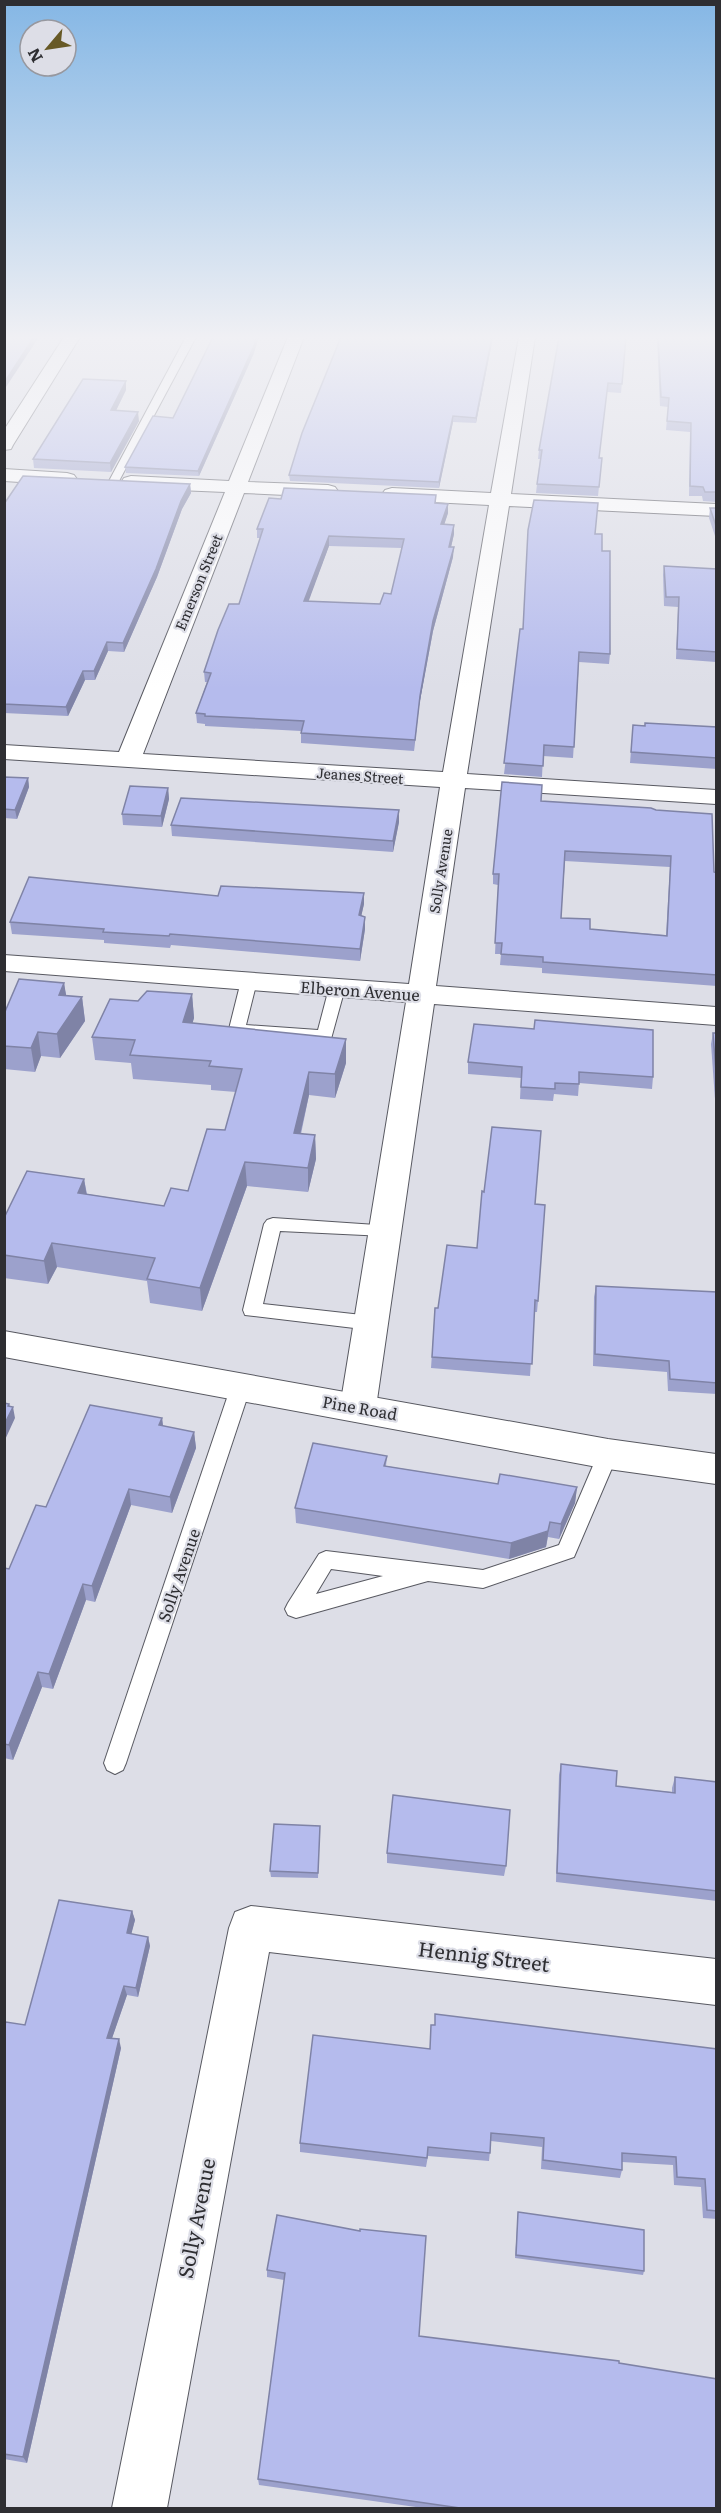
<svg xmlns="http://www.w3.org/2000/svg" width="721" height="2513" viewBox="0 0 721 2513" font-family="Literata,serif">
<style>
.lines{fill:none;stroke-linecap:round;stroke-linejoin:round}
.service-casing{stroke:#585961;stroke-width:2}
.minor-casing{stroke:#585961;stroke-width:2}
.tertiary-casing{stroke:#585961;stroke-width:2}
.service{fill:#fff;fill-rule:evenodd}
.minor{fill:#fff;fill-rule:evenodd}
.tertiary{fill:#fff;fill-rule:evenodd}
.wall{fill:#9ca1cc;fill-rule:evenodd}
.shaded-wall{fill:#7f83a6}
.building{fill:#b5bbed;stroke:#7f83a6;stroke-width:1.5;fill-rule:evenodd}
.labels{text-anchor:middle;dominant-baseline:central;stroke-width:4.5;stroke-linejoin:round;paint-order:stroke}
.far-street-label{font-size:14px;fill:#2e2e32;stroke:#dddee7}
.street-label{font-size:16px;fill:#2e2e32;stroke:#dddee7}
.near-street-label{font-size:20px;fill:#2e2e32;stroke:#dddee7}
</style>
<rect width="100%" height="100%" fill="#dddee7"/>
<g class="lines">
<defs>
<g id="service">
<polygon points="186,337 196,337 119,481 110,483 109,481"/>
<polygon points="249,976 257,981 246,1025 318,1030 329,988 332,985 342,985 345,988 331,1039 325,1040 231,1033 229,1029 241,981"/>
<polygon points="273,1218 391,1226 394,1230 391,1234 385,1236 280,1231 263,1304 371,1316 378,1318 380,1323 378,1328 371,1330 245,1315 243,1310 264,1224 267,1220"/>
<polygon points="241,1379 248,1381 251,1386 126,1763 123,1770 115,1774 107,1770 104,1763 231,1386 234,1381"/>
<path d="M 608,1446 L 615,1448 L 618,1454 L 574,1557 L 483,1588 L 428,1581 L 296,1618 L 288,1615 L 285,1609 L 288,1603 L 319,1554 L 326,1551 L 483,1570 L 559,1545 L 598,1454 L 601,1448 ZM 331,1569 L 383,1576 L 316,1594 Z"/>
</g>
<g id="minor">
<polygon points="64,337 80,337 13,445 11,449 4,450 4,430"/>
<polygon points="288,337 304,337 248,482 328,485 335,487 338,491 335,495 328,497 244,493 143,754 443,772 489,505 392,500 385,498 382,494 385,490 392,488 491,493 519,337 535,337 511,494 716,504 716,516 509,506 467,774 716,790 716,804 465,788 436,986 716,1007 716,1025 434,1004 376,1407 371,1417 358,1421 345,1417 340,1407 406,1002 4,971 4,955 409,984 440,787 4,759 4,745 119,752 225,492 131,488 124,486 121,482 124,478 131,476 229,481"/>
<polygon points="4,469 67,473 74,475 77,479 74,483 67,485 4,481"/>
<polygon points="251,1906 716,1959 716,2005 269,1952 167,2508 112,2508 229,1928 235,1912"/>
</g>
<polygon id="tertiary" points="4,1331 608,1439 716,1454 716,1484 608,1469 4,1357"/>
</defs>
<use href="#service" class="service-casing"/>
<use href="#minor" class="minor-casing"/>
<use href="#tertiary" class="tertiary-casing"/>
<use href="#service" class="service"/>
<use href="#minor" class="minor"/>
<use href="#tertiary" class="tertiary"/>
</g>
<g class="wall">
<polygon points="341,337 493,337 476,423 453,422 439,488 290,481 289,475"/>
<polygon points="626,337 621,393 607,392 599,458 602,458 598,496 536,493 540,459 538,459 539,450"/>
<polygon points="657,337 717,337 717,502 703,501 702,496 689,496 690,432 666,430 668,407 660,406"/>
<polygon points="254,353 199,476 126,473 125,467 173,418"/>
<polygon points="126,390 116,410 139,421 111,472 34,468 33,459"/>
<polygon points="190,484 191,493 182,509 157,577 124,652 108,651 95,680 85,680 68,716 4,713 4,504"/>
<path d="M 436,495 L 436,503 L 448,504 L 448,513 L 444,525 L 454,525 L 454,534 L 451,547 L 453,557 L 433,631 L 419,706 L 414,751 L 301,743 L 301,731 L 205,726 L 205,724 L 197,723 L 196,713 L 207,682 L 205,682 L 204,672 L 239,604 L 260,538 L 257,538 L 257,529 L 281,499 ZM 329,546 L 402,548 L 391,594 L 380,604 L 308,601 Z"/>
<polygon points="710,508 717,508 717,542 709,518"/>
<polygon points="595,534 602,551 610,654 609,664 579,662 573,758 543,756 542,777 504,774 522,629"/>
<polygon points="664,566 717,569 717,685 716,662 676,659 678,607 664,606 663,575"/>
<polygon points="633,725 717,727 717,769 630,763"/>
<polygon points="4,777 28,778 29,787 17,819 4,818"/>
<polygon points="168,788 169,799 162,827 123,825 122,814"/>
<path d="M 541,801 L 714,872 L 717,873 L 717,986 L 542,973 L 542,968 L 500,965 L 501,954 L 495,954 L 498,885 L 493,884 L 493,874 ZM 565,861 L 670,867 L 666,935 L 590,929 L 561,918 Z"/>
<polygon points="399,822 393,852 172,836 171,825"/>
<polygon points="218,896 364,904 361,916 365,929 360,961 171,945 170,948 104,943 104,940 12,934 10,922"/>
<polygon points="64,983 66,996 82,997 85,1021 60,1058 41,1056 35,1072 4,1069 4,1014"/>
<polygon points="192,994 194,1018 192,1023 346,1063 335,1098 309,1095 301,1134 315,1135 316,1159 308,1192 247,1186 202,1311 150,1303 147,1281 57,1267 48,1284 4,1278 4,1218 84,1179 87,1194 164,1206 188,1191 225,1130 236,1092 211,1090 211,1085 133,1079 131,1063 95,1060 92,1037 138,1001"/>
<polygon points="713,1033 717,1033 717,1113 716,1113 711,1044"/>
<polygon points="468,1062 653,1077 652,1089 579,1083 578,1096 554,1094 553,1101 520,1099 521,1078 468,1074"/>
<polygon points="535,1204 538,1301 537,1312 534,1312 530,1376 431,1368 435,1308 438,1308 477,1248"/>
<polygon points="596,1286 717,1292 717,1394 668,1391 667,1372 593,1366 594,1297"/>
<polygon points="162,1418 163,1426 194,1432 196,1448 172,1513 131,1505 95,1602 86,1600 53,1689 42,1687 13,1760 4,1758 4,1568 9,1569 46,1507"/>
<polygon points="387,1456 386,1466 498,1484 577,1487 575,1503 559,1539 548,1537 546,1547 509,1559 296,1523 295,1508"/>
<polygon points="561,1764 616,1786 641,1789 672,1792 672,1788 675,1777 717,1782 717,1901 556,1882 559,1775"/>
<polygon points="320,1826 318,1878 271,1877 270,1871"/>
<polygon points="387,1853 506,1866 504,1876 387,1863"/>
<polygon points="132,1911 135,1920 131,1934 148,1937 150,1946 138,1997 127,1995 112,2038 121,2048 27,2463 4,2459 4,2026 25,2025"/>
<polygon points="429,2049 717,2049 717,2219 703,2218 701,2187 674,2185 673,2165 622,2162 622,2170 620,2178 541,2169 542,2147 491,2141 489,2161 428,2156 426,2167 300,2152 300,2143"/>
<polygon points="518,2212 644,2271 643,2275 515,2258"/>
<polygon points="277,2215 419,2336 619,2363 717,2508 423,2508 259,2485 258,2479 284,2280 267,2277 267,2270"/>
</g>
<g class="shaded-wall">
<polygon points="34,337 39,337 4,390 4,383"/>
<polygon points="257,337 259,337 254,353 199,476 198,471"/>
<polygon points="492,337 493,337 476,423 476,418"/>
<polygon points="126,381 126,390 112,419 111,410"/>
<polygon points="138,412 139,421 111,472 110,463"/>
<polygon points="453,416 453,422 439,488 439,482"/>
<polygon points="190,484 191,493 182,509 157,577 124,652 123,643 181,501"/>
<polygon points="448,504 448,513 441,534 441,524"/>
<polygon points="454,525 454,534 449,556 449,547"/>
<polygon points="329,536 329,546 305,611 304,601"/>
<polygon points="454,547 453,557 433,631 419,706 414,751 415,740 420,696 433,621"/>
<polygon points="107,642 108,651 95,680 94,671"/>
<polygon points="83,671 85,680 68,716 66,707"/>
<polygon points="28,778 29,787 17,819 15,810"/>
<polygon points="168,788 169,799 162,827 161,816"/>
<polygon points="399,810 399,822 393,852 393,841"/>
<polygon points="364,893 364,904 359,926 359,915"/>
<polygon points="365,917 365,929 360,961 360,949"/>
<polygon points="64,983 68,1006 59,995"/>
<polygon points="192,994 194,1018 186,1046 183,1022"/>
<polygon points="82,997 85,1021 60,1058 57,1034"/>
<polygon points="38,1032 41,1056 35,1072 31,1048"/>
<polygon points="346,1039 346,1063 335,1098 335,1074"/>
<polygon points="309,1072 309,1095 295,1157 294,1133"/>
<polygon points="315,1135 316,1159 308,1192 308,1168"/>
<polygon points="245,1162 247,1186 202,1311 200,1288"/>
<polygon points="84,1179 88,1203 78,1193"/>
<polygon points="52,1243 57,1267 48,1284 44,1261"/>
<polygon points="9,1404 11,1411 13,1407 15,1418 4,1442 4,1425"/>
<polygon points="162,1418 164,1434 159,1425"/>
<polygon points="194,1432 196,1448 172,1513 170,1497"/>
<polygon points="577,1487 575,1503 559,1539 561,1524"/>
<polygon points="129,1489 131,1505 95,1602 92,1586"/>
<polygon points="550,1522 546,1547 509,1559 511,1543"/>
<polygon points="83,1584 86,1600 53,1689 49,1674"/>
<polygon points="38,1672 42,1687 13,1760 9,1745"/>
<polygon points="132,1911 135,1920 129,1943 127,1933"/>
<polygon points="148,1937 150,1946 138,1997 136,1988"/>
<polygon points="124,1986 127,1995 109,2047 107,2038"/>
<polygon points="119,2039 121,2048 27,2463 23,2457"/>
</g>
<g class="building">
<polygon points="4,337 34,337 4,383"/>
<polygon points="213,337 257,337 253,348 198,471 125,467 153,416 173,418"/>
<polygon points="341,337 492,337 476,418 453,416 439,482 289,475 302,433"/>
<polygon points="559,337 626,337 622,384 608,383 599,458 602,458 599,487 537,484 542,450 539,450"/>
<polygon points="658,337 717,337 717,492 705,492 703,487 690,486 691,423 667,421 669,398 661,397"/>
<polygon points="83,379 126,381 111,410 138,412 110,463 33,459"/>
<polygon points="23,476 190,484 181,501 156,569 123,643 107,642 94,671 83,671 66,707 4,704 4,504"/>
<path d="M 284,488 L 436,495 L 435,503 L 448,504 L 441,524 L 454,525 L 449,547 L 454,547 L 433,621 L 420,696 L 415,740 L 301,733 L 304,721 L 205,716 L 205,714 L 196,713 L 211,673 L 204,672 L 218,630 L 229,604 L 239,604 L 263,529 L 257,529 L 269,498 L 281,499 ZM 329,536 L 404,539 L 391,594 L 384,593 L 380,604 L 304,601 Z"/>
<polygon points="534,500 598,503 595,534 602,534 602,551 610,551 610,654 579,652 574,747 544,745 543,766 504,763 520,629 523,629 528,530"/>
<polygon points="710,508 717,508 717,529"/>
<polygon points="664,566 717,569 717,652 677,649 679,597 666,597"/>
<polygon points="645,723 717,727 717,758 631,752 633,725 645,726"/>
<polygon points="4,777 28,778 15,810 4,809"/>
<path d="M 502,782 L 542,785 L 541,801 L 651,808 L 656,810 L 712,814 L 714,872 L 717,873 L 717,975 L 543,962 L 543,957 L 501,954 L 502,943 L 495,943 L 499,874 L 493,874 ZM 565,851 L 671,856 L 667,936 L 590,929 L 590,919 L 561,918 Z"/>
<polygon points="130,786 168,788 161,816 122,814"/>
<polygon points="181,798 399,810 393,841 171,825"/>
<polygon points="29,877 218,896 221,886 364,893 359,915 365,917 360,949 170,934 169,936 103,932 104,929 10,922"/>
<polygon points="19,979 64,983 59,995 82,997 57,1034 38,1032 31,1048 4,1046 4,1014"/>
<polygon points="147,991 192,994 183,1022 346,1039 335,1074 309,1072 294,1133 315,1135 308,1168 245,1162 200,1288 147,1279 155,1258 52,1243 44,1261 4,1255 4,1218 27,1171 84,1179 78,1193 164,1206 171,1188 188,1191 207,1129 225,1130 242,1069 209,1066 211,1061 130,1055 135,1040 92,1037 110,999 138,1001"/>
<polygon points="535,1020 653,1030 653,1077 579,1072 579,1084 555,1083 555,1089 521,1087 522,1067 468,1062 474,1024 534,1029"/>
<polygon points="713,1033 717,1033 717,1085"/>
<polygon points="492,1127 541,1131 535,1204 545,1205 538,1301 535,1300 532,1364 432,1357 435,1308 438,1308 447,1245 477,1248 482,1191 484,1192"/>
<polygon points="596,1286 717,1292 717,1383 670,1379 669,1361 595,1354"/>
<polygon points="4,1403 9,1404 8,1406 13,1407 4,1425"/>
<polygon points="90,1405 162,1418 159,1425 194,1432 170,1497 129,1489 92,1586 83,1584 49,1674 38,1672 9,1745 4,1744 4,1568 9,1569 36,1505 46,1507"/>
<polygon points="313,1443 387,1456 384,1466 498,1484 500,1474 577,1487 561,1524 550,1522 548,1531 511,1543 295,1508"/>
<polygon points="561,1764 617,1771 616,1786 641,1789 675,1793 675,1777 717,1782 717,1891 557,1873"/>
<polygon points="393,1795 510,1810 506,1866 387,1853"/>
<polygon points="274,1824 320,1826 318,1873 270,1871"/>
<polygon points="59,1900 132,1911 127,1933 148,1937 136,1988 124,1986 107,2038 119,2039 23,2457 4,2454 4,2026 6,2022 25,2025"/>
<polygon points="435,2014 717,2049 717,2211 707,2210 705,2179 677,2177 676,2157 622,2153 622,2170 543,2160 544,2138 491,2133 490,2153 428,2147 427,2158 300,2143 313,2035 430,2049 431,2025 435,2025"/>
<polygon points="518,2212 644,2230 644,2271 516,2255"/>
<polygon points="277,2215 360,2231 360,2229 426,2236 419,2336 619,2361 619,2363 717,2379 717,2508 460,2508 258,2479 285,2273 267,2270"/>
</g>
<linearGradient id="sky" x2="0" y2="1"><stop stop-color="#85b7e5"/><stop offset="0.49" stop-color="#f0f0f4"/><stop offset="1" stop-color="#f0f0f4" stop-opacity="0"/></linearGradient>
<rect width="721" height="689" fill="url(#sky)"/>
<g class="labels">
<g class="far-street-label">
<text transform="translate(198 582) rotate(-68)">Emerson Street</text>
<text transform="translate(360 775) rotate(4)">Jeanes Street</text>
<text transform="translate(440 871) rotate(-81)">Solly Avenue</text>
</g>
<g class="street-label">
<text transform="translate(360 990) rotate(4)">Elberon Avenue</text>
<text transform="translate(360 1407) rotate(10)">Pine Road</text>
<text transform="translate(178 1575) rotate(-71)">Solly Avenue</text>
</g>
<g class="near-street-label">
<text transform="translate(484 1955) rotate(7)">Hennig Street</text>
<text transform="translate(195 2218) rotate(-79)">Solly Avenue</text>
</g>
</g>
<rect width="721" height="2513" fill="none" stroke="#2e2e32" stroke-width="12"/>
<g transform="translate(48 48) rotate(241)"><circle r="28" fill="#dddee7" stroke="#97989f" stroke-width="1.5"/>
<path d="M0-4.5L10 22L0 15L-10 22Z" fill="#675926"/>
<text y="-9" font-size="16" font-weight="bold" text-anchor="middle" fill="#2e2e32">N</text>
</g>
</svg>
